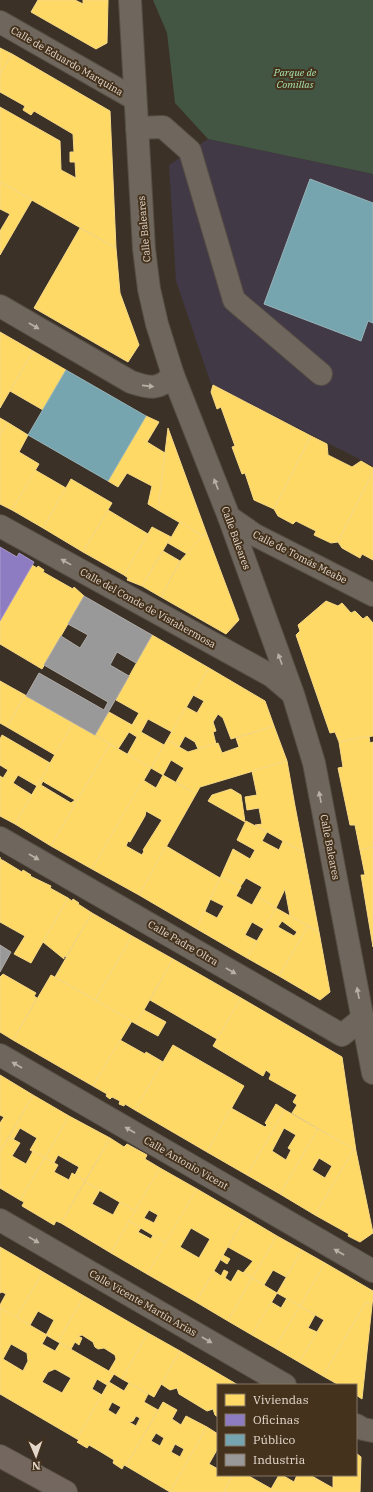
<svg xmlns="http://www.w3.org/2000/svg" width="373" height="1492" viewBox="0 0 373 1492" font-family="'IBM Plex Serif',serif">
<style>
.education{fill:#413945}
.green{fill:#435543}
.homes{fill:#ffd966;stroke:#f7d985;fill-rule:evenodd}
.offices{fill:#8e7cc3;stroke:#a898c6}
.public{fill:#76a5af;stroke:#97b4b8}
.industry{fill:#999;stroke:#b0aca8}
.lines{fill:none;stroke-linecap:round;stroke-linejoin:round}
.minor-casing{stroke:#574e45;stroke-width:24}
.major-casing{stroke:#574e45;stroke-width:24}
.minor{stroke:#6f675d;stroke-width:22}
.major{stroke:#73675f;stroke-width:22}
.oneway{fill:#bbb0a5}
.labels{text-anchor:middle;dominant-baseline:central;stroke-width:4;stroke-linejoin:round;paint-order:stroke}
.street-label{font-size:10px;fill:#e4d8cc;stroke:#44321d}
.park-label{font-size:10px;font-style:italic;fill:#a7e5b0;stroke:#44321d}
</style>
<rect width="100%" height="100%" fill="#3b3126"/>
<polygon class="education" points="208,139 373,174 373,466 211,384 176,281 169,165"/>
<polygon class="green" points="153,0 373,0 373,174 208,139 175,103 167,33"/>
<g class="homes">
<polygon points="38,0 75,0 83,4 83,0 108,0 107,43 96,49 31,12"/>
<polygon points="0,48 12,54 0,74"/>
<polygon points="12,54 110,111 116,248 0,182 0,107 60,141 61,170 76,178 75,162 70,162 70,152 74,152 73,134 34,111 31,115 23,110 25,106 0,92 0,74"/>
<polygon points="0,182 32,200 0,255 0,231 10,214 0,209"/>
<polygon points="80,228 116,248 120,293 139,345 128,362 34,308"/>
<polygon points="0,332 33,351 0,408"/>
<polygon points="33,351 66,370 43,410 10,391"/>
<polygon points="213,385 311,436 274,509 254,500 245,473 242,474 232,447 235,446 221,407 217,409 211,392"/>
<polygon points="146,416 159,422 147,442 165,453 158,510 148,504 152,486 127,473 118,487 108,481"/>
<polygon points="0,418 7,422 0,436"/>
<polygon points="7,422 28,435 19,452 39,464 12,510 0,504 0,436"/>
<polygon points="168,428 206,532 203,536 158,510"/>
<polygon points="311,436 327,444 328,455 352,467 361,461 373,468 373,472 338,542 331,543 314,535 316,531 296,521 293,524 278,516 274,509"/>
<polygon points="35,470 66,488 43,528 12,510"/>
<polygon points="373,472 373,560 362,554 360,558 342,548 338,542"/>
<polygon points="71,479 112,503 83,552 43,528"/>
<polygon points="108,510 148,534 124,575 83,552"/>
<polygon points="180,522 203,536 187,554 168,543"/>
<polygon points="152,527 171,537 142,586 127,580 128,578 124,575"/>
<polygon points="206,532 239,620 226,634 161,597 181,560"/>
<polygon points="163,551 180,561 161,597 142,586"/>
<polygon points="32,565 37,568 38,566 44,570 43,572 73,589 74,587 84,596 42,669 0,644 0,621"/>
<polygon points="326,601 338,606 342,603 351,613 355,611 363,619 367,616 373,623 373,736 339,742 335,732 330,733 296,635 300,631 298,625"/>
<polygon points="152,635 209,668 172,732 148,719 141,732 164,745 151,768 127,755 137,737 129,732 118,749 95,735 109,712 132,725 139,713 116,700"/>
<polygon points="209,668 265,701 274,726 231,739 223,718 218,714 213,722 216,731 213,732 216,744 198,749 195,742 185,736 179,747 167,740 186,707 197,713 204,701 193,695"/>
<polygon points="0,681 25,695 7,727 0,723"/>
<polygon points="25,695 73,723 55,755 7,727"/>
<path d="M 73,723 L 110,744 L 51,846 L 15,824 ZM 43,781 L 44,782 L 75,800 L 71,803 L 41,785 Z"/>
<polygon points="274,726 287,761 200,787 196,794 176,782 184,768 171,760 163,775 151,768 167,740 188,752 218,743 222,753 239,747 236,738"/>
<polygon points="2,735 50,763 37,786 18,775 13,783 32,795 15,824 0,816 0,776 3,778 8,770 0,765 0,739"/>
<polygon points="369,736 370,743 373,742 373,847 360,850 355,825 350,825 338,768 343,767 339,742"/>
<polygon points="110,744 151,768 92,869 51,846"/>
<polygon points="287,761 295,806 304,853 255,825 262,824 259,808 247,810 245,797 257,795 252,771"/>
<path d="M 163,775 L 196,794 L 139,895 L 92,869 L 143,780 L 156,788 ZM 146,811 L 162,820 L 143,850 L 144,851 L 142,855 L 126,846 L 128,841 L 130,842 L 145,816 Z"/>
<polygon points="231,789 241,795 245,822 208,801 212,795"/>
<polygon points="246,821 267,832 262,841 279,850 283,841 304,853 319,932 290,916 285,889 276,908 257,896 262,887 246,878 240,887 221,876 233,849 250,859 255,850 237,840"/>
<polygon points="166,846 220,878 197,929 139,895"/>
<polygon points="373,847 373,947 361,875 365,875 360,850"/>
<polygon points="0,857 0,859 4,861 0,868"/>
<polygon points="4,861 22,872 23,870 31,875 30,876 51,886 50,888 68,898 31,963 14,954 25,936 0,922 0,868"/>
<polygon points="221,876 241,887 236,896 252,905 257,896 276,908 264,929 252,922 245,935 257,941 247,958 197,929 204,911 217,918 224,906 210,899"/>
<polygon points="68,898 72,901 73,899 79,903 78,904 92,913 66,957 64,956 64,959 43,942"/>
<path d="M 276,908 L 308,926 L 279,976 L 247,958 ZM 282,921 L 297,932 L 294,936 L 278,927 Z"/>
<polygon points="92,913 132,936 95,1000 55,977"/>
<polygon points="308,926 319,932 330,992 320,1000 279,976"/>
<polygon points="132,936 173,959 136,1024 95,1000"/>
<polygon points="173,959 241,998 217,1039 150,1000"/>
<polygon points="3,974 36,993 34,996 37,998 13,1040 0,1032 0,977"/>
<polygon points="51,975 132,1021 93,1086 13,1040"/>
<polygon points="241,998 342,1057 356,1151 292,1113 297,1105 293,1102 297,1095 269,1079 271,1074 266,1070 263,1076 213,1046"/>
<polygon points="144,1010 166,1022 158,1036 136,1024"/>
<polygon points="120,1040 145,1054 146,1052 163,1062 135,1110 125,1104 124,1106 119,1104 120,1101 112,1097 110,1099 106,1096 107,1094 93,1086"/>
<polygon points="173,1045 244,1086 207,1152 135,1110"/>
<polygon points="0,1075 33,1095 0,1152 0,1123 4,1117 0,1115"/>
<polygon points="33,1095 69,1116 45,1158 30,1150 37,1138 20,1128 13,1140 9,1137"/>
<polygon points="276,1104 285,1110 247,1175 207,1152 231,1108 265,1127 267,1125 265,1123"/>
<path d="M 285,1110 L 318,1129 L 280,1194 L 247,1175 ZM 284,1128 L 296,1135 L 288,1148 L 291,1150 L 286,1160 L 272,1151 Z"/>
<polygon points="69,1116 110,1138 85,1181 75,1175 79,1167 58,1155 54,1163 45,1158"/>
<path d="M 318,1129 L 354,1149 L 315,1215 L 280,1194 ZM 319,1158 L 332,1166 L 325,1178 L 312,1170 Z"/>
<polygon points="9,1137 20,1143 12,1156 26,1164 33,1151 45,1158 20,1200 0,1188 0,1152"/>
<polygon points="110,1138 124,1147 127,1144 147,1155 145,1159 160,1168 135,1211 85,1182"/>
<polygon points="354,1149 356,1151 373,1233 360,1242 348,1236 349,1234 315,1215"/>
<polygon points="45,1158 58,1165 54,1172 69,1180 72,1173 85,1181 61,1223 56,1221 54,1225 22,1206 24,1202 20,1200"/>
<path d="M 160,1168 L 197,1189 L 166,1243 L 129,1221 ZM 149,1210 L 158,1215 L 154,1223 L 144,1218 Z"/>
<polygon points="85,1182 100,1190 92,1204 113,1215 120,1202 135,1211 111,1253 61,1223"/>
<path d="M 197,1189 L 245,1217 L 196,1302 L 147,1274 ZM 191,1228 L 210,1239 L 199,1258 L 180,1247 Z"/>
<polygon points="245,1217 277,1236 252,1278 243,1273 253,1261 228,1247"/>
<polygon points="129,1221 141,1228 138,1232 151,1239 153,1235 166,1243 147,1274 111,1253"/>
<polygon points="277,1236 302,1250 286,1277 273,1270 264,1285 252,1278"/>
<polygon points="0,1247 43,1272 16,1318 0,1308 0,1305 6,1294 2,1292 0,1293"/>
<polygon points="302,1250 325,1263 300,1306 277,1293"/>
<polygon points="223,1255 230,1259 227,1264 221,1260"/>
<polygon points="325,1263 373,1291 373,1296 372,1305 366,1302 323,1376 299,1362 324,1320 300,1306"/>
<polygon points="224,1270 228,1272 225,1278 231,1282 238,1270 252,1278 228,1321 196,1302 214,1271 221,1276"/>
<polygon points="43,1272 84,1296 58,1342 46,1335 54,1320 38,1311 30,1325 16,1318"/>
<polygon points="252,1278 277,1293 252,1335 228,1321"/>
<polygon points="84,1296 148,1333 122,1379 109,1371 116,1359 115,1355 104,1348 98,1349 95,1347 93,1342 82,1335 78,1336 82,1338 79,1345 75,1342 71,1349 58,1342"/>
<polygon points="287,1298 300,1306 275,1348 252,1335 271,1302 281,1308"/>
<polygon points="366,1302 372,1305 362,1399 356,1395 356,1385 339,1385 323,1376"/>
<polygon points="300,1306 315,1315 308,1328 317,1332 299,1362 275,1348"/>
<path d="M 0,1308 L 47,1335 L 42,1344 L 55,1351 L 60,1343 L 114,1374 L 107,1385 L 97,1379 L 92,1389 L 102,1395 L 77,1439 L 0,1394 ZM 11,1344 L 27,1353 L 28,1361 L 23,1371 L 3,1359 ZM 55,1369 L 71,1378 L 62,1393 L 42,1382 L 48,1372 Z"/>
<polygon points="148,1333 180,1351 154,1397 122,1379"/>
<polygon points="180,1351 238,1385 218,1385 218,1417 215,1415 213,1409 207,1411 179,1394 177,1388 170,1390 161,1384"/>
<path d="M 109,1382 L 124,1391 L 129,1383 L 148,1394 L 144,1402 L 158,1410 L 126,1466 L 124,1465 L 122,1469 L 113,1463 L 114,1460 L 101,1452 L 89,1445 L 87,1448 L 77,1442 L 79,1440 L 77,1439 ZM 112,1402 L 121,1407 L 116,1415 L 108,1410 ZM 136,1416 L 140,1418 L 136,1426 L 129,1422 L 133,1421 Z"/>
<path d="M 163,1402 L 177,1410 L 172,1419 L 181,1425 L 186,1416 L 207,1427 L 170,1492 L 126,1466 ZM 156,1433 L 164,1438 L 160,1446 L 151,1441 ZM 175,1444 L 184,1449 L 180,1457 L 171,1452 Z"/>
<polygon points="207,1427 218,1434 218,1448 209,1464 218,1469 218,1475 229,1475 233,1477 224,1492 170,1492"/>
<polygon points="356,1453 361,1457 360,1492 277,1492 271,1489 279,1475 282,1475 294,1482 297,1475 310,1475 333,1488 333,1475 356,1475"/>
<polygon points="233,1475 247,1475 277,1492 224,1492"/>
</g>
<polygon class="offices" points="0,547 17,557 19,553 34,562 0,621"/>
<g class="public">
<polygon points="310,179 373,203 373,323 368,321 361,341 264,304"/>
<polygon points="66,370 146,416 108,481 28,435"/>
</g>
<g class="industry">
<polygon points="84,596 152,635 136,663 117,652 110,665 129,676 95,735 26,696 39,673 104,710 108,702 44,665 61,636 80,648 88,635 68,624"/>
<polygon points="0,945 11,952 0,972"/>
</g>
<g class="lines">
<defs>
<g id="minor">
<polyline points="130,0 144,249 149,289 157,324 173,375 229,517 293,694 314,763 373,1073"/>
<polyline points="0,22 135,99"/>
<polyline points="137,128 163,127 190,151 234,300 321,374"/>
<path d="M 0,306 L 131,382 C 149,388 159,391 173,375"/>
<polyline points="229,517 255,535 373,595"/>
<polyline points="0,526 272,676 292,693"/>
<polyline points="0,838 342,1035 363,1018"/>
<polyline points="0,1055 373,1271"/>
<polyline points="0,1220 285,1385"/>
<polyline points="356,1425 363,1429 373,1431"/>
</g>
<polyline id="major" points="0,1456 66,1492"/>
</defs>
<use href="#minor" class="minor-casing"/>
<use href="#major" class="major-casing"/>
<use href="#minor" class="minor"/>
<use href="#major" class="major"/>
</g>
<defs><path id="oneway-solid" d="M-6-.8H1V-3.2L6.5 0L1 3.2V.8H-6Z"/></defs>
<g class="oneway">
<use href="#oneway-solid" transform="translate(34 326) rotate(30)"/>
<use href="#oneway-solid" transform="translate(148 386) rotate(6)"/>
<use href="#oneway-solid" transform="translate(216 484) rotate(-111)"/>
<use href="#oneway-solid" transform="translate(66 562) rotate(-151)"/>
<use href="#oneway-solid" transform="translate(280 659) rotate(-110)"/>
<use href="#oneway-solid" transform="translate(320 797) rotate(-101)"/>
<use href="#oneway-solid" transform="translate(34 857) rotate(30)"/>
<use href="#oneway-solid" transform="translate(231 971) rotate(30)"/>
<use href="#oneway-solid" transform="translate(358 993) rotate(-101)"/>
<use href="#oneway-solid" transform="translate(17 1065) rotate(-150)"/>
<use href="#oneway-solid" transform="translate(130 1130) rotate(-150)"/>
<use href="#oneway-solid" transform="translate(34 1240) rotate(30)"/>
<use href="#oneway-solid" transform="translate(339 1252) rotate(-150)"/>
<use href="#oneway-solid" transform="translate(207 1340) rotate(30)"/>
</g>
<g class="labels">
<g class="street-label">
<text transform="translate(67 61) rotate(30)">Calle de Eduardo Marquina</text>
<text transform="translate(144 229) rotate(-95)">Calle Baleares</text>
<text transform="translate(236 538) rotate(70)">Calle Baleares</text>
<text transform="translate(300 557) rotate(27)">Calle de Tomás Meabe</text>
<text transform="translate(148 608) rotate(29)">Calle del Conde de Vistahermosa</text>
<text transform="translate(330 847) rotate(79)">Calle Baleares</text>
<text transform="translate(183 943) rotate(30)">Calle Padre Oltra</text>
<text transform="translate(186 1163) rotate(30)">Calle Antonio Vicent</text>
<text transform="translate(143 1303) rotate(30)">Calle Vicente Martín Arias</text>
</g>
<g class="park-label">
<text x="295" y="72">Parque de<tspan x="295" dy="12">Comillas</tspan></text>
</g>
</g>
<rect x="217" y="1384" width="140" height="92" fill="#44321d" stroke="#847463"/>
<rect x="225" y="1394" width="20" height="12" fill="#ffd966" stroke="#847463"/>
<text x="253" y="1404" font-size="12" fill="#e4d8cc">Viviendas</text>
<rect x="225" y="1414" width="20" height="12" fill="#8e7cc3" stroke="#847463"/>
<text x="253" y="1424" font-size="12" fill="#e4d8cc">Oficinas</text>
<rect x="225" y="1434" width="20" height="12" fill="#76a5af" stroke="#847463"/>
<text x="253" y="1444" font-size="12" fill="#e4d8cc">Público</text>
<rect x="225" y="1454" width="20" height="12" fill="#999999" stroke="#847463"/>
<text x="253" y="1464" font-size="12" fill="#e4d8cc">Industria</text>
<g transform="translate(36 1456) rotate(178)" stroke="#44321d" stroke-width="3" paint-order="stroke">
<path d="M0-3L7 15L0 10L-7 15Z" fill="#e4d8cc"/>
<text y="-6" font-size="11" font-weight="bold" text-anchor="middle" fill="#e4d8cc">N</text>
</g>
</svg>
